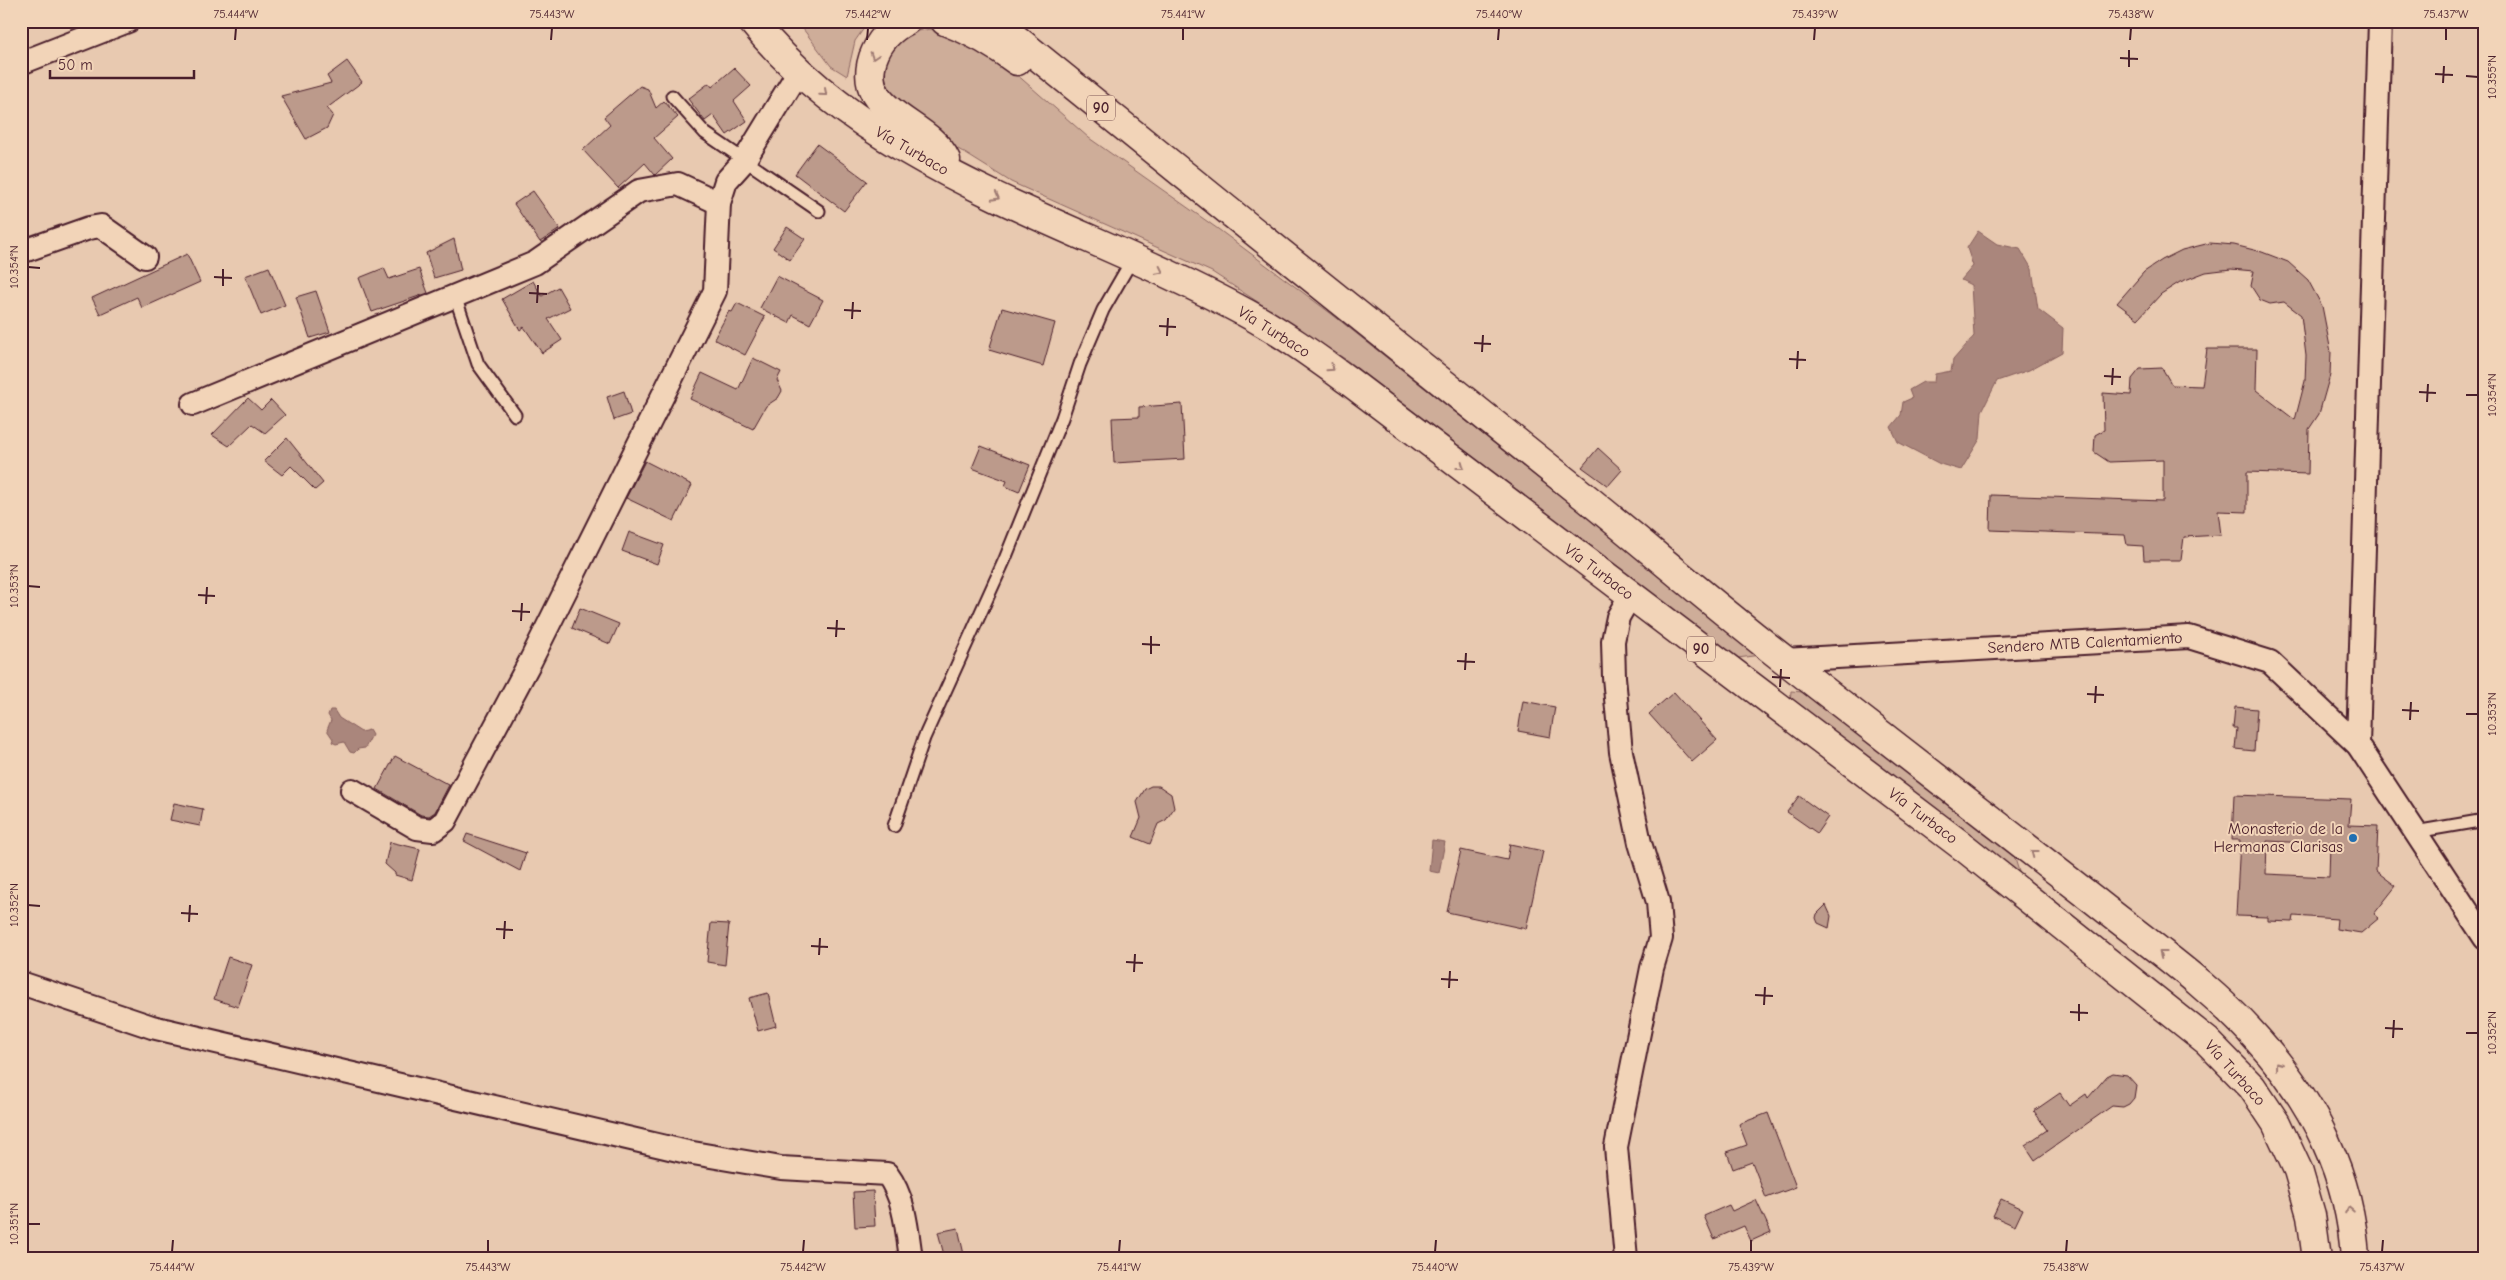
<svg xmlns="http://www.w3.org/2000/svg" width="2506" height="1280" viewBox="0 0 2506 1280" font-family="'Comic Neue',sans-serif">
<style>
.green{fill:#cead99;stroke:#8c6662}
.water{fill:#aa867b;stroke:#845d5b}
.building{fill:#bc9a8b;stroke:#4a1f2b;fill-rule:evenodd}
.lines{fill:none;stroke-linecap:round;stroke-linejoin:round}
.lane-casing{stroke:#4a1f2b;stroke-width:15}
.street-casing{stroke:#4a1f2b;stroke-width:26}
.highway-casing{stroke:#4a1f2b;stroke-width:31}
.lane{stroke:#f2d4b8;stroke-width:11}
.street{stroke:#f2d4b8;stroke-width:22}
.highway{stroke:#f2d4b8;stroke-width:28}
.oneway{stroke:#9e7a72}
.ticks{fill:none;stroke:#4a1f2b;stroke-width:2}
.poi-dot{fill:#1f6fb2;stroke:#f2d4b8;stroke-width:2}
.labels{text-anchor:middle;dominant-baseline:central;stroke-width:4;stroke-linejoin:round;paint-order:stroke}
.shield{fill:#f2d4b8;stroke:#7c5555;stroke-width:1}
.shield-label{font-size:15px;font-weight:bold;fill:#4a1f2b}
.street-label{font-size:16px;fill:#4a1f2b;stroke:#f2d4b8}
.poi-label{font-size:16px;fill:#4a1f2b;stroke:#f2d4b8;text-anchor:end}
.neatline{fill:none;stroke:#4a1f2b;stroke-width:2}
.ticks-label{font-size:12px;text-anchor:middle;fill:#4a1f2b}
</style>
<rect width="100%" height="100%" fill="#e8c9b0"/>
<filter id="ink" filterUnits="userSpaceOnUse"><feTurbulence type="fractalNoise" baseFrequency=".02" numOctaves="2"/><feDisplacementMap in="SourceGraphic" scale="10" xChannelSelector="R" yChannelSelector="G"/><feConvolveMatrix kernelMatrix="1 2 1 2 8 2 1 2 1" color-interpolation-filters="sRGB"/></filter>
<g filter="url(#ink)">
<g class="green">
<polygon points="797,21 869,21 855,41 847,76 831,66"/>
<polygon points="931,29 964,38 998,58 1089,138 1218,229 1333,315 1760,655 1738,658 1345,359 1270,310 1212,272 1011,182 907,117 887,97 884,69 888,49 903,33"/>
<polygon points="1791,691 1803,692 2013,852 2020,875 1790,702"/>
</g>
<g class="water">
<polygon points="1978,231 1997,244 2020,249 2032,269 2038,309 2063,328 2062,352 2029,370 1997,381 1982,411 1980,439 1961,470 1940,464 1898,442 1891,427 1901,415 1903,402 1912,398 1909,390 1923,382 1934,382 1935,374 1951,371 1953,360 1974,336 1971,285 1961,280 1973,266 1967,248"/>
<polygon points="330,710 334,710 339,718 361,732 369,730 372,735 365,748 358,749 354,753 350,752 344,742 336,744 332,742 333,739 327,730 331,720 328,715"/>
<polygon points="1432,840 1445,842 1439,873 1429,871"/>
</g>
<g class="building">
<polygon points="347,61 362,82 327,108 333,115 327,128 306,139 281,96 331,83 327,76"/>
<polygon points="734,68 751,86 734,101 747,121 727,135 713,115 705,121 688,99 709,83 712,87"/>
<polygon points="640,86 648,89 656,108 664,101 678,117 654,138 672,159 655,175 645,163 618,188 583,150 610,125 604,117"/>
<polygon points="817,144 867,181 844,211 795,174"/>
<polygon points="533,191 560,229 540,242 514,204"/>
<polygon points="787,227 805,239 790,260 773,248"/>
<polygon points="454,239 461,270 434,278 426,253"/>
<polygon points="2210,243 2234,245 2262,252 2288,262 2308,280 2322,306 2331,352 2330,375 2319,414 2309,429 2308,474 2247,472 2247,512 2218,511 2221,535 2184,537 2181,560 2144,560 2143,546 2127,545 2125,535 1990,530 1991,495 2163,501 2163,460 2109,462 2094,452 2095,435 2104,430 2103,393 2131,395 2132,379 2140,369 2162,368 2172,385 2202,386 2207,349 2257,349 2256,390 2295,420 2305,381 2306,356 2301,315 2284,302 2270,304 2260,300 2251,286 2254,271 2231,269 2206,272 2180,282 2161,294 2138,319 2117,303 2144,272 2162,260 2182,250"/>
<polygon points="187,254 200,282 142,308 137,297 100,314 92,298"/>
<polygon points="269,267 285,305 261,315 245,276"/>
<polygon points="384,268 389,279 419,269 428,293 372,312 359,278"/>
<polygon points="777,276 823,300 810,324 793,315 789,323 760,308"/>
<polygon points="533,281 542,296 558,287 570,308 548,319 562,340 542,353 524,327 520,330 502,299"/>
<polygon points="316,291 330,332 310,338 296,297"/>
<polygon points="737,303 765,317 745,355 714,339 729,311 732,312"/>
<polygon points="1002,308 1055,323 1043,366 989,350"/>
<polygon points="753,358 781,372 777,380 782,391 778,398 766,406 753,429 690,399 702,373 738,390"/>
<polygon points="624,391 631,414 614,420 607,397"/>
<polygon points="248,398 261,410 271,400 285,415 265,433 252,424 229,446 212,435"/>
<polygon points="1182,404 1185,459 1114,463 1112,418 1139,417 1139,407"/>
<polygon points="287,438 323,483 315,490 291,466 282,475 264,461"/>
<polygon points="981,446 1030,465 1019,492 1005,486 1007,481 972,468"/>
<polygon points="1598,448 1622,470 1608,486 1582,467"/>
<polygon points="645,461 692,485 674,521 626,498"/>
<polygon points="629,532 664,545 657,564 622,551"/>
<polygon points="580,608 619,624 610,644 572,628"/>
<polygon points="1674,692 1717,740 1692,762 1649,714"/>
<polygon points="1523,701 1555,707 1550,737 1518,731"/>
<polygon points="2235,707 2257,709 2254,751 2235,749 2237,728 2233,728"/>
<polygon points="395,756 449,785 435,812 429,816 421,815 377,789"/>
<polygon points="1151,786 1159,786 1171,794 1174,808 1166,820 1158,824 1150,844 1133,837 1141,818 1137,802 1145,789"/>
<path d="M 2234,795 L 2351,799 L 2349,825 L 2378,826 L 2376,871 L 2396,886 L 2374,914 L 2379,918 L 2361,933 L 2336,929 L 2337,919 L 2294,916 L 2293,922 L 2268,921 L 2268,917 L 2236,916 L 2240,840 L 2232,840 ZM 2267,841 L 2330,844 L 2329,877 L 2266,874 Z"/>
<polygon points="1799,796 1828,817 1817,833 1787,812"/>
<polygon points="174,803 203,809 200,826 170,820"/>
<polygon points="467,834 526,853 520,871 464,841"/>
<polygon points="390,842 420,849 412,880 395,875 395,873 385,864"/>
<polygon points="1510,844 1543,851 1526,929 1447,912 1461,850 1507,860"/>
<polygon points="1826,905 1831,916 1829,928 1818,923 1816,918 1817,914"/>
<polygon points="711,923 729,924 725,965 707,962"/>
<polygon points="228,957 252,965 238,1007 214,999"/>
<polygon points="768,993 776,1026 758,1031 749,998"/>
<polygon points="2113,1073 2127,1075 2136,1085 2134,1098 2129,1104 2123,1107 2112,1106 2035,1160 2025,1145 2047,1130 2034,1111 2060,1093 2069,1106 2086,1094 2088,1098 2107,1076"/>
<polygon points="1768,1113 1796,1187 1766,1198 1752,1162 1733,1169 1727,1152 1747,1145 1739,1124"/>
<polygon points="873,1191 875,1226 855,1227 853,1192"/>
<polygon points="2001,1199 2023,1209 2015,1226 1993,1216"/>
<polygon points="1756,1200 1771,1232 1751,1241 1744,1226 1714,1239 1704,1216 1729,1205 1732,1211"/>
<polygon points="958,1228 965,1259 945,1259 938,1232"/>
</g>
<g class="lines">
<defs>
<g id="lane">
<polyline points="672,96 705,133 819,211"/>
<polyline points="455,296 478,364 515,415"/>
<polyline points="894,826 924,738 1005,559 1062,418 1080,364 1103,310 1133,258"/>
<polyline points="2415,832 2485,820"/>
</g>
<g id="street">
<polyline points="21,63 128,21"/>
<polyline points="21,252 89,228 101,226 145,257"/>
<polyline points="193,404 535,263 639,191 678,184 719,203"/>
<polyline points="1784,660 2189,637 2270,662 2358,745 2485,938"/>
<polyline points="2358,745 2380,21"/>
<polyline points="352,790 417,828 433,830 445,821 531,660 715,291 719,203 726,181 744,161 799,71"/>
<path d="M 21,983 L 152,1027 L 687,1152 L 781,1168 L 887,1174 C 905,1198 907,1230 911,1259"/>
<polyline points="1626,1259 1616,1147 1652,968 1661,938 1658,902 1640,843 1621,752 1614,677 1613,641 1618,617 1630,596"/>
</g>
<g id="highway">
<path d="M 752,21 C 873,173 1082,223 1246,313 C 1283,333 1317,358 1350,382 L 1966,849 L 2207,1041 L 2252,1087 L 2276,1123 L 2298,1170 L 2311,1215 L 2317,1259"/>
<path d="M 906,21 C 890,29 879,41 873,58 C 855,114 928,121 946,160"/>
<path d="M 945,21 C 972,31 995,44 1017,61"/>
<path d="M 994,21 C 1188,179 1384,336 1579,492 C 1650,549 1718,609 1790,664 C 1891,743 1993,821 2094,900 C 2150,945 2211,986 2258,1040 C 2313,1101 2351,1176 2355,1259"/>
</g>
</defs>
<use href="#lane" class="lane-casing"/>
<use href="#street" class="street-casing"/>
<use href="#highway" class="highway-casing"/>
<use href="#lane" class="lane"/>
<use href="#street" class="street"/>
<use href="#highway" class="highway"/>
</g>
<defs><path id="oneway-chevron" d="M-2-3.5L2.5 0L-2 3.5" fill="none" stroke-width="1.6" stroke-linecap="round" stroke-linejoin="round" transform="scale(1.25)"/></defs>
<g class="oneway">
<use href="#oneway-chevron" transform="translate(874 56) rotate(108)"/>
<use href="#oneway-chevron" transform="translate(824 93) rotate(41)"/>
<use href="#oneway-chevron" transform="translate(996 197) rotate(28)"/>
<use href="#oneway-chevron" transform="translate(1160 271) rotate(26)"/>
<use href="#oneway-chevron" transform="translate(1331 368) rotate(35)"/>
<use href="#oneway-chevron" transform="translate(1461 466) rotate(37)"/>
<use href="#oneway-chevron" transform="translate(2034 853) rotate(-142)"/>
<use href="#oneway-chevron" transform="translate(2162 954) rotate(-142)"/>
<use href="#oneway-chevron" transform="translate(2279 1065) rotate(-128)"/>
<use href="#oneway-chevron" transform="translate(2349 1210) rotate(-101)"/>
</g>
</g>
<path class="ticks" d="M 235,40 L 236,28M 551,40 L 552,28M 867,40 L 868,28M 1183,40 L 1183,28M 1498,40 L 1499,28M 1814,40 L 1815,28M 2130,40 L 2131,28M 2446,40 L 2446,28M 2120,58 L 2138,59M 2129,67 L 2129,50M 2435,74 L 2453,75M 2466,76 L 2478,77M 2443,83 L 2444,66M 28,267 L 40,268M 214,277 L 232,278M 223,286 L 223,269M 529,293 L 547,294M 537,303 L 538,285M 844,310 L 861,311M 852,319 L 853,302M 1159,326 L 1176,327M 1167,336 L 1168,318M 1474,343 L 1491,344M 1482,352 L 1483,335M 1789,359 L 1806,360M 1797,369 L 1798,351M 2104,376 L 2121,377M 2112,385 L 2113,368M 2419,392 L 2436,393M 2466,395 L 2478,395M 2427,402 L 2428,384M 28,586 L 40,587M 198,595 L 215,596M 206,604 L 207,587M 512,611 L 530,612M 521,621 L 522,603M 827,628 L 845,629M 836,637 L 837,620M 1142,644 L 1160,645M 1151,654 L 1151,636M 1457,661 L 1475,662M 1465,670 L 1466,653M 1772,677 L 1790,678M 1780,687 L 1781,669M 2087,694 L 2104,695M 2095,703 L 2096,686M 2402,710 L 2419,711M 2466,714 L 2478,714M 2410,720 L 2411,702M 28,905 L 40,906M 181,913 L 198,914M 189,922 L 190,905M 496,929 L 513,930M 504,939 L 505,921M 811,946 L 828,947M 819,955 L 820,938M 1126,962 L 1143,963M 1134,972 L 1135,954M 1441,979 L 1458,980M 1449,988 L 1450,971M 1755,995 L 1773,996M 1764,1005 L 1765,987M 2070,1012 L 2088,1013M 2079,1021 L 2079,1004M 2385,1028 L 2403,1029M 2466,1033 L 2478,1033M 2393,1038 L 2394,1020M 28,1224 L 40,1224M 172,1252 L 173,1240M 488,1252 L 488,1240M 803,1252 L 804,1240M 1119,1252 L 1120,1240M 1435,1252 L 1436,1240M 1751,1252 L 1751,1240M 2066,1252 L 2067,1240M 2382,1252 L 2383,1240"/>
<circle class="poi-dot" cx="2353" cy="838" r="5"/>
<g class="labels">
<g class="shield">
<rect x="1087" y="95.5" width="28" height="25" rx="4"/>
<rect x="1687" y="636.5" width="28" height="25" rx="4"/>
</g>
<g class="shield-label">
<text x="1101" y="108">90</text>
<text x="1701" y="649">90</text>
</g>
<g class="street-label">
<text transform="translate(912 151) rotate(30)">Vía Turbaco</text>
<text transform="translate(1274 332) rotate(32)">Vía Turbaco</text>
<text transform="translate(1599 572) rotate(37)">Vía Turbaco</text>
<text transform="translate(2085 643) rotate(-3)">Sendero MTB Calentamiento</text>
<text transform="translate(1923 816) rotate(37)">Vía Turbaco</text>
<text transform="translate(2235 1073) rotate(48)">Vía Turbaco</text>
</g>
<g class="poi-label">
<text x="2343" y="829">Monasterio de la<tspan x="2343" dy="18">Hermanas Clarisas</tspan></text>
</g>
</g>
<rect width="2506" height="1280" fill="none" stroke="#f2d4b8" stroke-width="55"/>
<path d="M50 70v8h144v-8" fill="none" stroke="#4a1f2b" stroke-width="2.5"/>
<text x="58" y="70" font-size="15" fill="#4a1f2b" stroke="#f2d4b8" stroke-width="4" paint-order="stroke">50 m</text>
<rect x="28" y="28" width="2450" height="1224" class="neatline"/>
<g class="ticks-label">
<text x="236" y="18">75.444°W</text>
<text x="552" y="18">75.443°W</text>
<text x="868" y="18">75.442°W</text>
<text x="1183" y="18">75.441°W</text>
<text x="1499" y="18">75.440°W</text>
<text x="1815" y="18">75.439°W</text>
<text x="2131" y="18">75.438°W</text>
<text x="2446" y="18">75.437°W</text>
<text transform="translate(2492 77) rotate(-90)" y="4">10.355°N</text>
<text transform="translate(14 267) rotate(-90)" y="4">10.354°N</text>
<text transform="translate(2492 395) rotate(-90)" y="4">10.354°N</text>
<text transform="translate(14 586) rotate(-90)" y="4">10.353°N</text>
<text transform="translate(2492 714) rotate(-90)" y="4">10.353°N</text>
<text transform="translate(14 905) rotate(-90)" y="4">10.352°N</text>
<text transform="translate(2492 1033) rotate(-90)" y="4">10.352°N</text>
<text transform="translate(14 1224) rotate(-90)" y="4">10.351°N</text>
<text x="172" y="1271">75.444°W</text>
<text x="488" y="1271">75.443°W</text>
<text x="803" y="1271">75.442°W</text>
<text x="1119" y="1271">75.441°W</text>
<text x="1435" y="1271">75.440°W</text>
<text x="1751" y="1271">75.439°W</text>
<text x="2066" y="1271">75.438°W</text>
<text x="2382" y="1271">75.437°W</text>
</g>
</svg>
